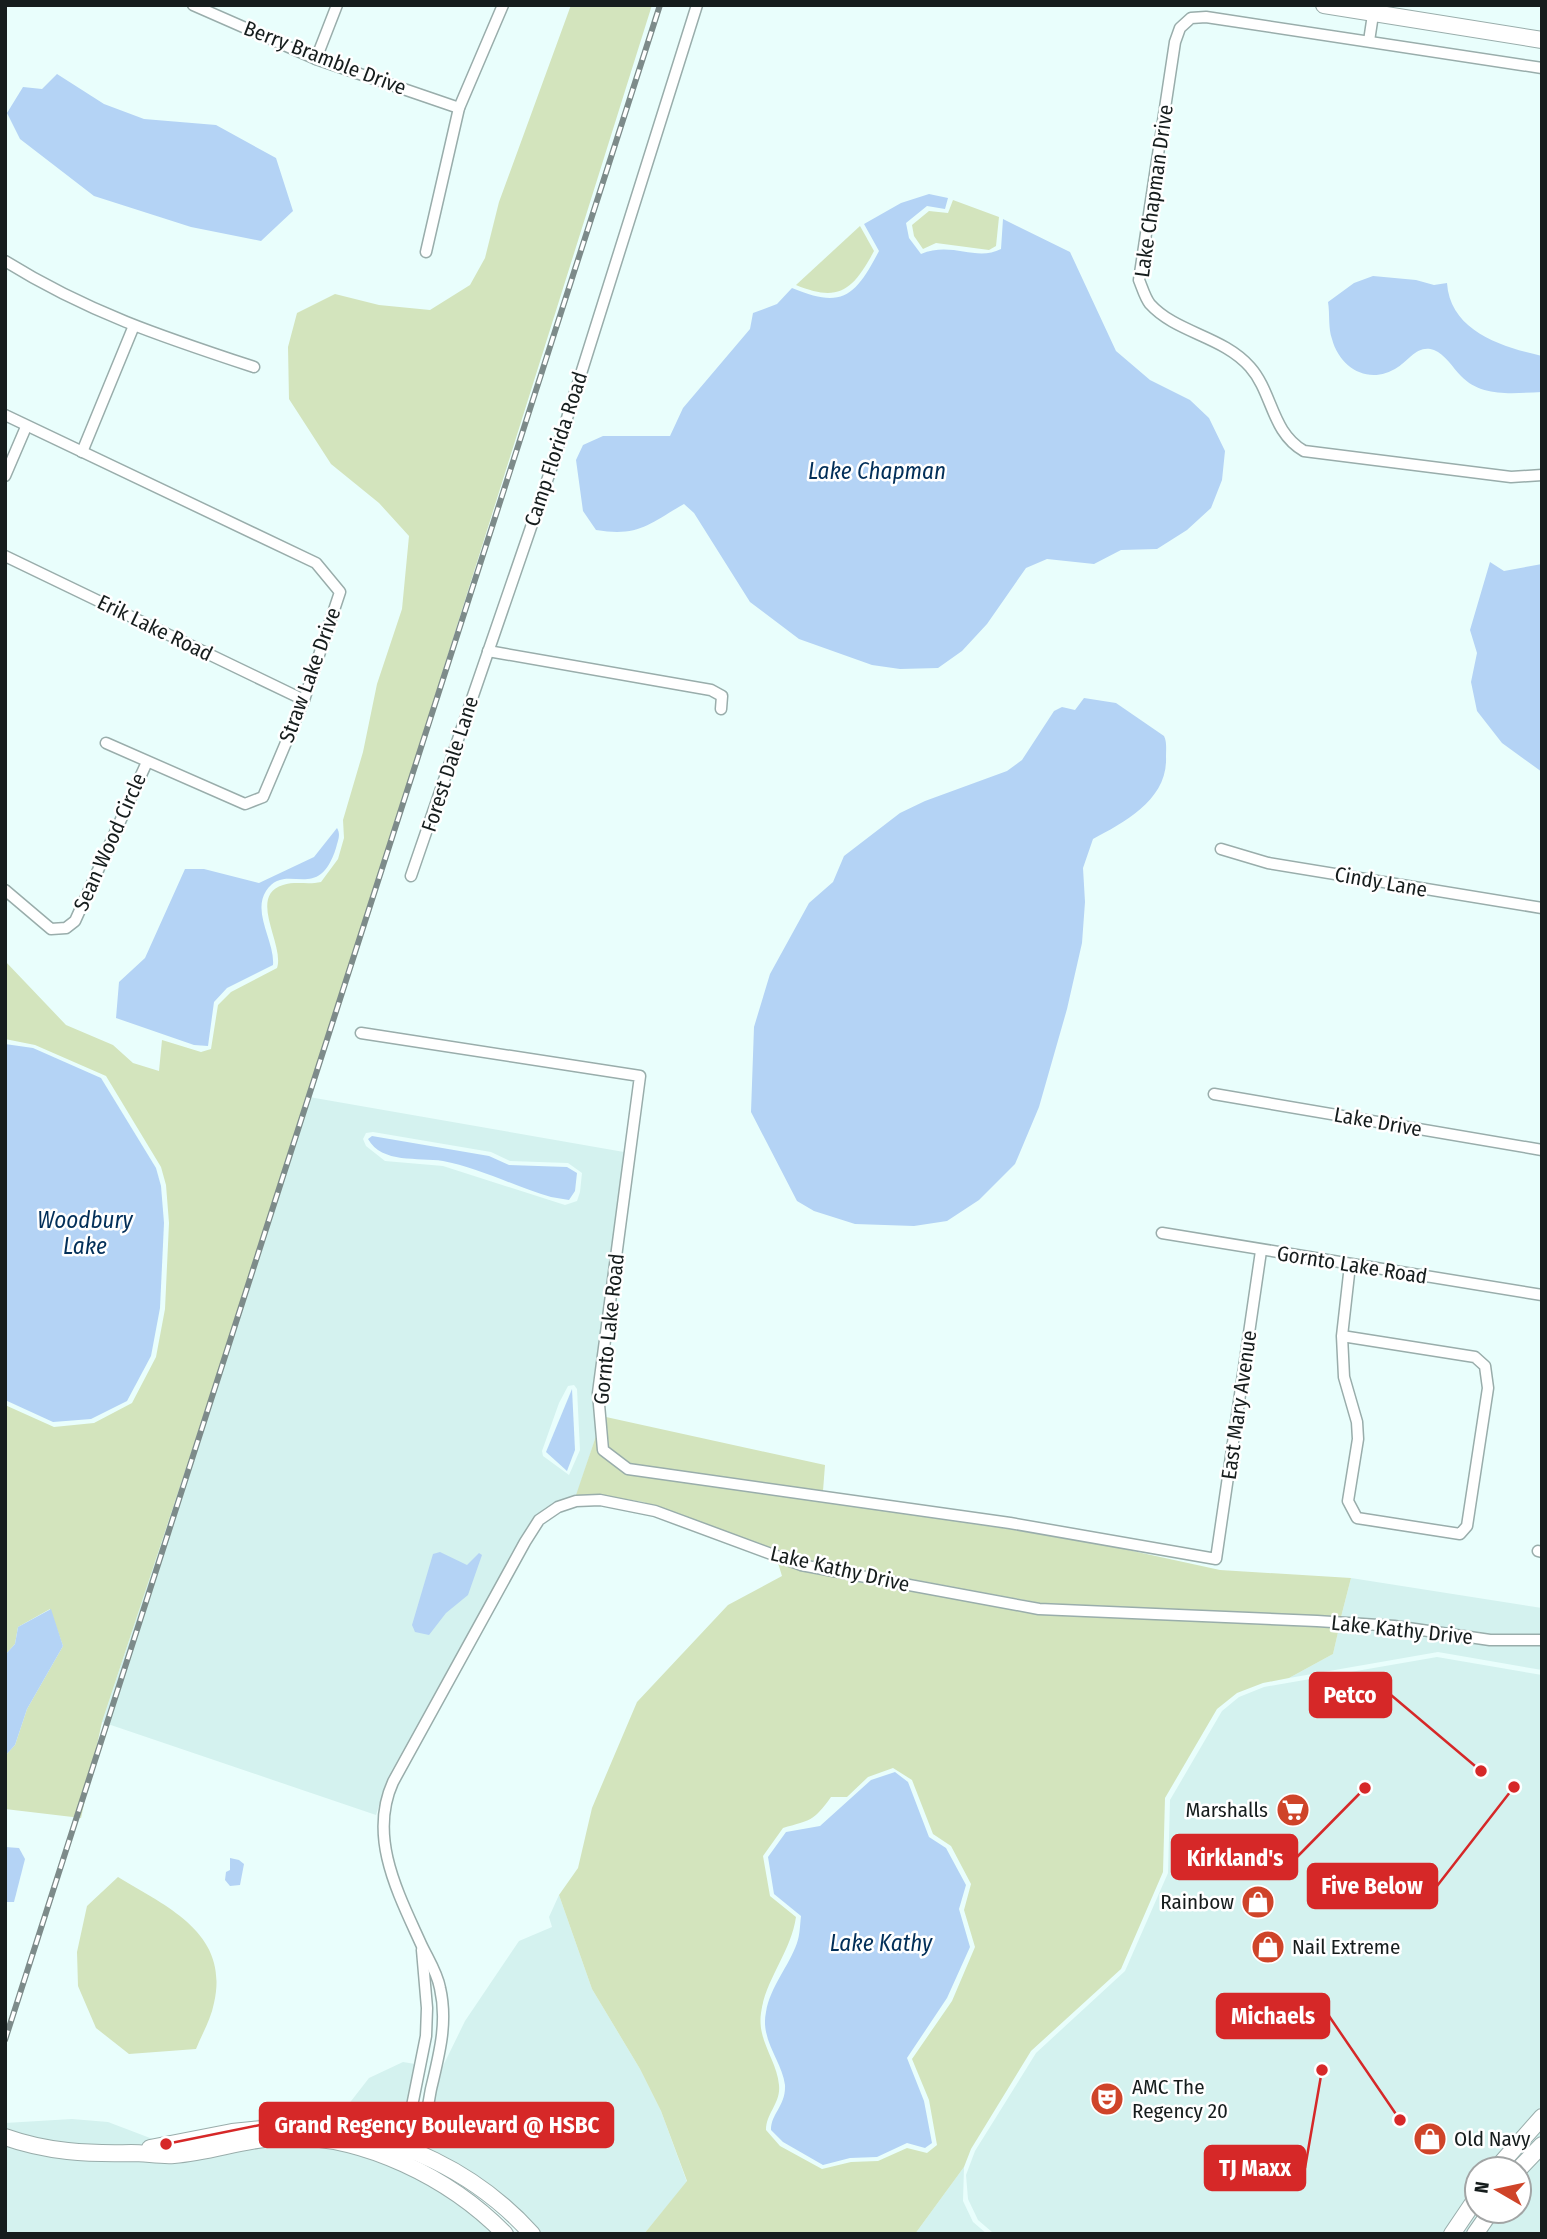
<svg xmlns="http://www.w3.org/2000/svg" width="1547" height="2239" viewBox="0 0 1547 2239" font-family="'Fira Sans Condensed',sans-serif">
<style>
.built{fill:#d4f2ef;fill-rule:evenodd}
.green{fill:#d3e4bd;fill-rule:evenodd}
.water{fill:#b4d3f5}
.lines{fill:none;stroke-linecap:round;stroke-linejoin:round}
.street-casing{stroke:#99adab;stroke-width:13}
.secondary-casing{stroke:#99adab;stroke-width:18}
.street{stroke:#fff;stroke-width:10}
.secondary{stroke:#fff;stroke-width:16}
.rail-casing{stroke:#7d8b8a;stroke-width:6}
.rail{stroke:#fff;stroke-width:3.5;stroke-dasharray:10;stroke-linecap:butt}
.labels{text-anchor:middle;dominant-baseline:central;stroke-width:5;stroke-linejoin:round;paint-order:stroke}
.street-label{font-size:21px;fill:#161d1d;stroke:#fff}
.poi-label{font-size:21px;fill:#161d1d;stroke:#fff;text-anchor:start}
.water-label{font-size:23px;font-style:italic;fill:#022f59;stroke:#fff}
.leader{fill:none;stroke:#d62828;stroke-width:2.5}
.callout-dot{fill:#d62828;stroke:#fff;stroke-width:2.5}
.callout{fill:#d62828;stroke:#d62828;stroke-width:2.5}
.callout-label{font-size:23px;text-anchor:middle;font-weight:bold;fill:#fff}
</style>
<rect width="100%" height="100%" fill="#e9fefc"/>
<g class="built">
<path d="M 309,1097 L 624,1152 L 592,1392 L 596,1436 L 577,1494 L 545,1508 L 527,1527 L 387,1779 L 376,1815 L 102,1722 ZM 373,1132 L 491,1152 L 510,1161 L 568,1163 L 582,1173 L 580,1192 L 577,1201 L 565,1205 L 443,1166 L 385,1161 L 366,1146 L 363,1139 L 366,1133 ZM 574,1385 L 577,1389 L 580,1450 L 569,1475 L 543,1456 L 542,1451 L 559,1403 L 568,1386 Z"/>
<polygon points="1351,1578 1542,1608 1542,1635 1491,1634 1341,1617"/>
<polygon points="1339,1628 1490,1645 1542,1645 1542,1670 1438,1652 1289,1678 1333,1654"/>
<path d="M 1437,1657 L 1542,1675 L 1542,2234 L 992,2232 L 978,2220 L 968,2199 L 966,2175 L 975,2151 L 1036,2053 L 1125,1971 L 1168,1873 L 1170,1800 L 1222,1711 L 1239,1697 L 1264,1687 ZM 1477,2169 L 1519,2169 L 1519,2211 L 1477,2211 Z"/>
<polygon points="559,1895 592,1989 640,2069 661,2111 687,2182 644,2234 539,2234 422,2149 443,2066 465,2021 519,1941 552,1927 549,1917"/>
<polygon points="403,2062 415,2064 399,2140 320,2124 273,2122 222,2128 308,2108 348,2105 369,2078"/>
<polygon points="72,2119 108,2122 158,2141 133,2147 86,2149 5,2131 5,2123"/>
<polygon points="5,2143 27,2150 276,2143 339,2148 404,2172 463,2205 497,2234 5,2234"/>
<polygon points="964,2167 963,2201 973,2222 987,2234 915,2234"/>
</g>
<g class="green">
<path d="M 571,5 L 652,5 L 309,1097 L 102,1722 L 81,1818 L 5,1809 L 5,1756 L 15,1745 L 27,1709 L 63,1646 L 50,1609 L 18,1627 L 15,1644 L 5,1655 L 5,1405 L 54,1427 L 94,1423 L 132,1403 L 156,1357 L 165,1309 L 169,1223 L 166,1185 L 161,1167 L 106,1076 L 35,1045 L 5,1039 L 5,961 L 66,1025 L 113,1045 L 133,1063 L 159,1071 L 162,1040 L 201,1052 L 211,1049 L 218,1005 L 231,992 L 277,968 C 285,945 247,896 283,885 C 295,881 309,885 321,882 L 338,859 L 344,838 L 343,820 L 363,752 L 377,684 L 402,609 L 409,536 L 379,503 L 331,464 L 289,399 L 288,347 L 297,313 L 335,294 L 379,305 L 430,310 L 470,285 L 485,258 L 499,202 Z"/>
<polygon points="953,200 999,217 996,246 989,250 936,243 923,249 914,236 912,225 929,211 948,213"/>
<path d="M 860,226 L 874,251 C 853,290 839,303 796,285 Z"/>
<polygon points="606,1417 825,1465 823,1491 630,1464 609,1448"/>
<polygon points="596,1436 599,1454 627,1474 1009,1529 1119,1548 1220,1570 1351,1578 1341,1617 1040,1603 803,1559 643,1502 600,1495 576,1495"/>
<path d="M 778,1563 L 824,1575 L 1038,1614 L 1339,1628 L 1333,1654 L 1289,1678 L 1263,1683 L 1237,1693 L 1217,1709 L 1165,1798 L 1163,1872 L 1121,1969 L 1031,2051 L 971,2149 L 964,2167 L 915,2234 L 644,2234 L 687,2181 L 661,2111 L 640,2069 L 592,1989 L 559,1895 L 578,1868 L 592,1808 L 637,1702 L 728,1605 L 782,1576 ZM 893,1768 L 912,1780 L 933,1834 L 951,1846 L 971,1884 L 964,1910 L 975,1947 L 952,2001 L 912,2059 L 929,2100 L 937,2145 L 927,2153 L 907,2148 L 878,2161 L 851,2162 L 822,2169 L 780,2146 L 766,2130 C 766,2113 781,2103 779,2085 C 777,2060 757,2041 761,2013 C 765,1980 791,1952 796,1917 L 770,1896 L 763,1856 L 783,1828 C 810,1820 813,1822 831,1797 L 847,1797 L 868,1777 Z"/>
<path d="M 118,1877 C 167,1907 230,1933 214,2003 C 211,2019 202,2034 196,2049 L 129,2054 L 96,2028 L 78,1986 L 77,1952 L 87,1906 Z"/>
</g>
<g class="water">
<polygon points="57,74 104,104 144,119 216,125 276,158 293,211 261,241 191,227 94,196 20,139 7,113 23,87 42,89"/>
<path d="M 929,194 L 948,198 L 945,209 L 927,206 L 906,223 L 909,238 L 921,254 C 952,241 976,262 1001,249 L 1003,219 L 1070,252 L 1116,351 L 1150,380 L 1190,400 L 1209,418 L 1225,451 L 1222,480 L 1211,508 L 1187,530 L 1157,549 L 1121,550 L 1094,564 L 1047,559 L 1026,568 L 987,624 L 962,651 L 938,668 L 900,669 L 872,665 L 799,639 L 750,602 L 694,513 L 684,504 C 649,524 639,537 596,530 L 583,511 L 576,460 L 583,445 L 603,436 L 670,436 L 683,408 L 750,329 L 753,313 L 777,304 L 792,288 C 842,309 855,297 879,251 L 864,224 L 901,203 Z"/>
<path d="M 1373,276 L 1416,280 L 1434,285 L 1447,283 C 1450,331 1502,347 1542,356 L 1542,392 C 1514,393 1482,398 1461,376 C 1453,368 1445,354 1434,350 C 1418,344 1409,360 1398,367 C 1370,386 1340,369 1332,339 C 1328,328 1330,314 1328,302 L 1354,283 Z"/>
<polygon points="1490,562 1504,571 1542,564 1542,772 1502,743 1477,711 1471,682 1477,653 1470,630"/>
<path d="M 1084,698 L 1116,703 L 1164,736 C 1167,742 1166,750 1166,757 C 1168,799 1125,822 1093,839 L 1083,868 L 1085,902 L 1082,943 L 1067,1009 L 1039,1107 L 1015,1164 L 979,1200 L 947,1221 L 914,1226 L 855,1224 L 814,1211 L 797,1201 L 751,1112 L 754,1027 L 770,974 L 809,903 L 833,882 L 844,856 L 900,813 L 925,801 L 1007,771 L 1022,760 L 1054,711 L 1062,707 L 1075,710 Z"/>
<path d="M 337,828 C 341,835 338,840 336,848 C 318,905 286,860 266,891 C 252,913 275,942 273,965 L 227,988 L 214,1002 L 208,1046 L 194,1045 L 116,1018 L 119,982 L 145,958 L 185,869 L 204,869 L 259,883 L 314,857 Z"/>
<polygon points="5,1044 33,1048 101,1078 156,1168 161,1186 164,1223 160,1308 151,1356 127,1401 91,1419 53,1422 5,1400"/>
<path d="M 372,1136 L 489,1156 L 509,1165 L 567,1167 L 577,1173 L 575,1191 L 569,1200 L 551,1197 C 516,1187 477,1167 443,1161 C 418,1157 382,1164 368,1139 Z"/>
<polygon points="572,1389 575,1450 567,1471 546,1452"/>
<polygon points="440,1552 467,1565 479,1553 482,1555 468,1595 446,1613 429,1635 415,1632 412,1625 433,1554"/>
<polygon points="51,1609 63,1646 27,1709 15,1745 5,1756 5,1655 15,1644 18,1627"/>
<path d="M 895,1772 L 908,1782 L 929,1837 L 946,1848 L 966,1885 L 959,1909 L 970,1947 L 947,1998 L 907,2058 L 924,2101 L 932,2143 L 925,2148 L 907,2143 L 877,2157 L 850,2158 L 823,2165 L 783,2142 L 771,2130 C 771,2113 786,2106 785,2085 C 782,2061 760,2040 766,2012 C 770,1987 789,1966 797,1943 C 800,1935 800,1924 801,1916 L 774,1894 L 768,1857 L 786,1832 L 820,1826 L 871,1780 Z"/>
<polygon points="5,1847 19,1848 25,1859 14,1902 5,1902"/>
<polygon points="230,1858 239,1860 244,1864 240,1885 230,1886 225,1880 226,1872 230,1870"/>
</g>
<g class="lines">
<defs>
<g id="street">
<polyline points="193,5 316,59 459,108"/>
<polyline points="1369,41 1374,8"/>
<polyline points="316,59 337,5"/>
<path d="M 1542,68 L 1206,17 L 1191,18 L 1180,28 L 1175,42 L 1139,280 C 1142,287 1145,298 1150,304 C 1176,333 1223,336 1250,367 C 1273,393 1271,432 1304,451 L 1511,477 L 1542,475"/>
<polyline points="426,252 459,108 503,5"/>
<path d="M 5,261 C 87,312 163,337 254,367"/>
<polyline points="5,415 316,563 340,592 304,700 263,797 245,804 106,743"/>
<polyline points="82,452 133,328"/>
<polyline points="5,476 26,427"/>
<polyline points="5,556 304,700"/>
<polyline points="488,651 711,690 722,696 721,709"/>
<polyline points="1221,849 1268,863 1542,908"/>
<polyline points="411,876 551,469 697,5"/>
<polyline points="5,890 51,929 66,928 75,921 147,762"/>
<polyline points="361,1033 640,1076 598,1393 603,1450 628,1469 1010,1523 1216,1559 1261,1251"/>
<polyline points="1214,1094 1542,1150"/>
<polyline points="1162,1233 1542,1295"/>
<polyline points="1342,1336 1475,1357 1485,1366 1488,1388 1467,1526 1460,1534 1357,1518 1348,1501 1358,1439 1357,1422 1344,1377 1342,1336 1350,1265"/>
<polyline points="1538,1551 1542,1552"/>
<polyline points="403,2151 426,2036 427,2008 422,1950"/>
<path d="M 411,2155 C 425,2138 427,2109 431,2089 C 439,2055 448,2023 440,1988 C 437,1972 428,1959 421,1944 C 398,1893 368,1837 393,1782 L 525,1542 L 539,1520 L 558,1507 L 576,1501 L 600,1500 L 655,1511 L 801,1565 L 1039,1609 L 1317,1621 L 1394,1626 L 1490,1640 L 1542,1640"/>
</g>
<g id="secondary">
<polyline points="1324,5 1542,40"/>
<path d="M 316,2129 C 398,2134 477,2173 532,2234"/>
<path d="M 5,2137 C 47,2152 88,2154 131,2153 C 146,2153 160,2156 174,2155 C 212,2152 247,2138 285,2137 C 364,2135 450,2178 505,2234"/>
<polyline points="150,2148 232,2132 273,2128"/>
<polyline points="1496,2169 1542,2117"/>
<polyline points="1519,2169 1542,2145"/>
<polyline points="1452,2234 1477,2197"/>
<polyline points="1475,2234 1491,2211"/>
</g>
</defs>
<use href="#street" class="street-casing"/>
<use href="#secondary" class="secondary-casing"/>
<use href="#street" class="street"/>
<use href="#secondary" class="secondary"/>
<defs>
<polyline id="rail" points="5,2040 660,5"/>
</defs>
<use href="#rail" class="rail-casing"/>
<use href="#rail" class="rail"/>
</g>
<defs>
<symbol id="supermarket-disc" viewBox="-11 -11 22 22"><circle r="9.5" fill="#cf4429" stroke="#fff"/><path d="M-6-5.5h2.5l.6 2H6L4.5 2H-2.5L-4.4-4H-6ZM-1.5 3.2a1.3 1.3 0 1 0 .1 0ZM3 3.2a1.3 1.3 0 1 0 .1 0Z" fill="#fff"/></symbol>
<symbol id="shop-disc" viewBox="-11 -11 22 22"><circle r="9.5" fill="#cf4429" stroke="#fff"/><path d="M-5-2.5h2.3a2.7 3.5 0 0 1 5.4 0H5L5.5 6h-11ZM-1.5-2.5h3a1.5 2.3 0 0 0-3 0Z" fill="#fff"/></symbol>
<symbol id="theatre-disc" viewBox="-11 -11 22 22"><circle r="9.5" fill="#cf4429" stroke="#fff"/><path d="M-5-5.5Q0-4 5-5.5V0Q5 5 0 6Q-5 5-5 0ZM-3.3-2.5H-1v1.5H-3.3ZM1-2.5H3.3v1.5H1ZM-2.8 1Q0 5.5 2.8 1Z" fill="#fff"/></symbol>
</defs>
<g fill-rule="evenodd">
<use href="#supermarket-disc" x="1274" y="1791" width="38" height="38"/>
<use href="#shop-disc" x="1239" y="1883" width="38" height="38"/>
<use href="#shop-disc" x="1249" y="1928" width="38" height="38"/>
<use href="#theatre-disc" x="1088" y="2080" width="38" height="38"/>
<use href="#shop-disc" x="1411" y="2120" width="38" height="38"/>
</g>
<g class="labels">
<g class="street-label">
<text transform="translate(325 58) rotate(21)">Berry Bramble Drive</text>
<text transform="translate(1154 191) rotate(-82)">Lake Chapman Drive</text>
<text transform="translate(556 449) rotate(-72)">Camp Florida Road</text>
<text transform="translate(155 628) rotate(26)">Erik Lake Road</text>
<text transform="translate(310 675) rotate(-70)">Straw Lake Drive</text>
<text transform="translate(450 764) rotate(-72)">Forest Dale Lane</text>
<text transform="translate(110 842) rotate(-66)">Sean Wood Circle</text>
<text transform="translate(1381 882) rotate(10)">Cindy Lane</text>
<text transform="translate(1378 1122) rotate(10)">Lake Drive</text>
<text transform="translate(1352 1265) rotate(9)">Gornto Lake Road</text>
<text transform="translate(609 1329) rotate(-84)">Gornto Lake Road</text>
<text transform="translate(1239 1405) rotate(-82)">East Mary Avenue</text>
<text transform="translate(840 1569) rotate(13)">Lake Kathy Drive</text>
<text transform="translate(1402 1630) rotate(6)">Lake Kathy Drive</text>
</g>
<g class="poi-label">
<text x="1268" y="1810" text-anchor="end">Marshalls</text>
<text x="1234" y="1902" text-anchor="end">Rainbow</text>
<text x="1292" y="1947">Nail Extreme</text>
<text x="1132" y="2087">AMC The<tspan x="1132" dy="24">Regency 20</tspan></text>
<text x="1454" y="2139">Old Navy</text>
</g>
<g class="water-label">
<text x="877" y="471">Lake Chapman</text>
<text x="85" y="1220">Woodbury<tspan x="85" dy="26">Lake</tspan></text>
<text x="881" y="1943">Lake Kathy</text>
</g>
</g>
<path class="leader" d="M1481 1771L1391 1695M1365 1788L1297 1857M1514 1787L1437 1886M1400 2120L1329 2016M166 2144L260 2125M1322 2070L1305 2168"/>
<g class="callout-dot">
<circle cx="1481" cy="1771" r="7"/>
<circle cx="1365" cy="1788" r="7"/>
<circle cx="1514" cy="1787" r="7"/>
<circle cx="1400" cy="2120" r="7"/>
<circle cx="166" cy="2144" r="7"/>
<circle cx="1322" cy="2070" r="7"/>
</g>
<g class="callout">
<rect x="1310" y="1673" width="81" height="44" rx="7"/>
<rect x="1172" y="1835" width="125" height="44" rx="7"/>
<rect x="1308" y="1864" width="129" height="44" rx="7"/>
<rect x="1217" y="1994" width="112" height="44" rx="7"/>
<rect x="260" y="2103" width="353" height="44" rx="7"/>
<rect x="1205" y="2146" width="100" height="44" rx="7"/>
</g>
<g class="callout-label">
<text x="1350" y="1703">Petco</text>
<text x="1235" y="1866">Kirkland's</text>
<text x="1372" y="1894">Five Below</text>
<text x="1273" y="2024">Michaels</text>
<text x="437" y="2133">Grand Regency Boulevard @ HSBC</text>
<text x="1255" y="2176">TJ Maxx</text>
</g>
<rect width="1547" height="2239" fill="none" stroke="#161d1d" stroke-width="14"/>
<g transform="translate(1498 2190) rotate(279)"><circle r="33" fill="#ffffff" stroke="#a2a5a5" stroke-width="2"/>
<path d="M0-5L12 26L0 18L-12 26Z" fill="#cf4429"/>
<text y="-10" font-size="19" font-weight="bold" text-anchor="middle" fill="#161d1d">N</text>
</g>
</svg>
